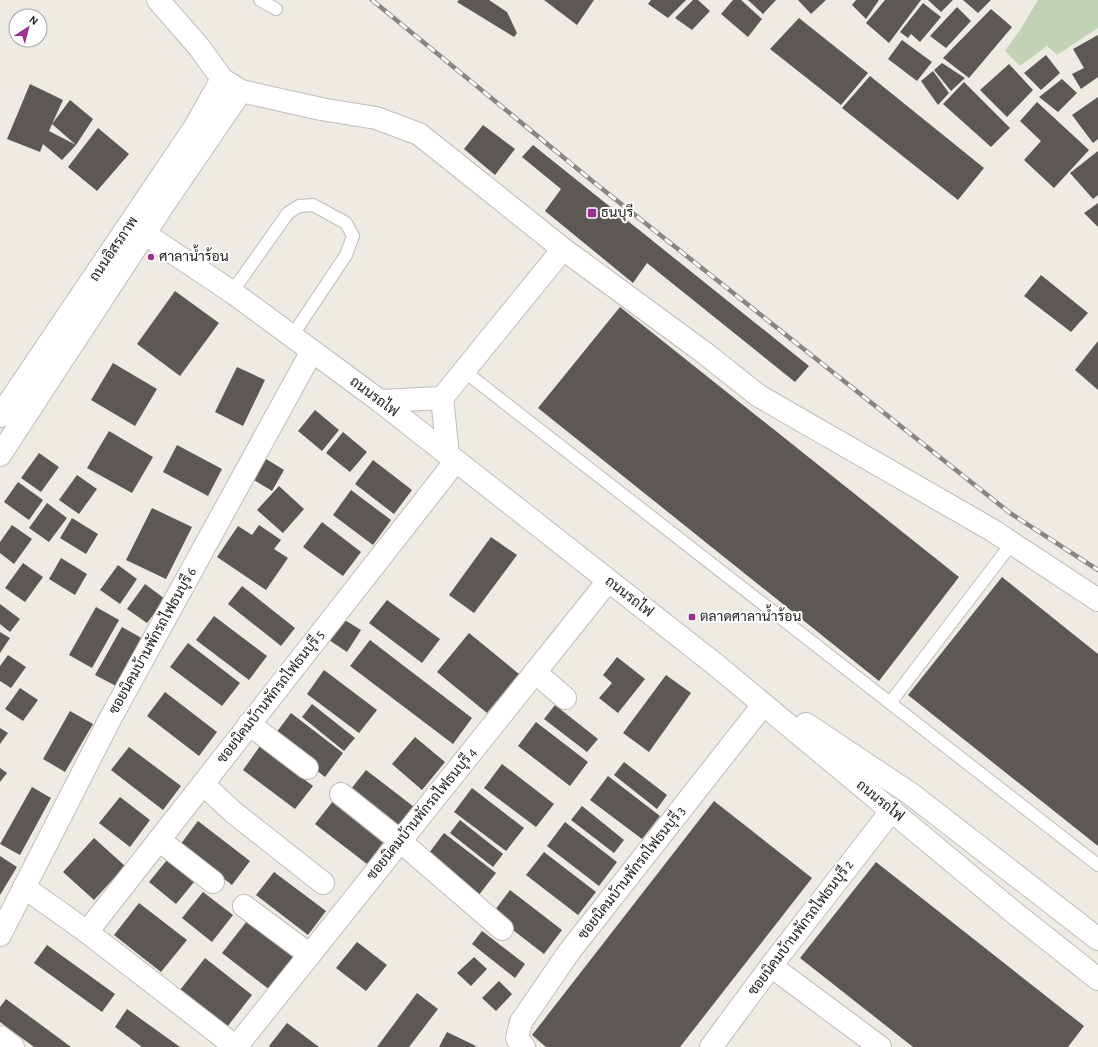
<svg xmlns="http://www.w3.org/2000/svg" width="1098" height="1047" viewBox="0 0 1098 1047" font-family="'Alegreya Sans',Sarabun,sans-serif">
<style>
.green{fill:#c1d3b4}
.building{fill:#5e5855;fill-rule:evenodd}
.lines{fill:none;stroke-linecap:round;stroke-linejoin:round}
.lane-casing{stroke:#c1bcb7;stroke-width:14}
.street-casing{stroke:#c1bcb7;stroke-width:24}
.secondary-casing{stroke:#c1bcb7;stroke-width:24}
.lane{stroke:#fff;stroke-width:12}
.street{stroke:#fff;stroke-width:22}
.secondary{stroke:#fff;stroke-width:22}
.rail-casing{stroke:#898682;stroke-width:4.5}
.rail{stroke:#fff;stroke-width:3;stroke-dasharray:9;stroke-linecap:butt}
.poi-dot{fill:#9c3192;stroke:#fff;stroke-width:1.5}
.labels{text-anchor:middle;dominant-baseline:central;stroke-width:4;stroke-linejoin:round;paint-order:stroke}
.poi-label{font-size:14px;fill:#23211f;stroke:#fff;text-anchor:start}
.street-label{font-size:14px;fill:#23211f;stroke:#fff}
</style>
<rect width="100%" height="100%" fill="#eeeae4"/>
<polygon class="green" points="1038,0 1098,0 1098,28 1057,55 1047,46 1020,66 1005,51 1020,30"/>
<g class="building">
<polygon points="459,0 489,0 507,12 517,33 514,37 457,2"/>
<polygon points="544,0 594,0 577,25"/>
<polygon points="651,0 686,0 668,18 648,4"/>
<polygon points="693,0 698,0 710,11 692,30 675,18"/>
<polygon points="733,0 741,0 762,19 748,37 721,14"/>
<polygon points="748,0 776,0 763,14"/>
<polygon points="798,0 826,0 811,14"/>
<polygon points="856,0 879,0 866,19 852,5"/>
<polygon points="885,0 921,0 889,43 866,23"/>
<polygon points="928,0 953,0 941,12"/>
<polygon points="963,0 991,0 978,13"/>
<polygon points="923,3 941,17 920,42 911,34 908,38 900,32"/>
<polygon points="957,7 971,21 946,48 930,36"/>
<polygon points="991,9 1012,27 969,78 943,58"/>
<polygon points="799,18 868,73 841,105 770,49"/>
<polygon points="1098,35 1098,77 1081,89 1072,74 1084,68 1073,49"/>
<polygon points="902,40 932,62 917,81 888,59"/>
<polygon points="1046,55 1060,73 1041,90 1024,73"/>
<polygon points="942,63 965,78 951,91 934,70"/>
<polygon points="1009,64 1033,90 1007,117 980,90"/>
<polygon points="933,71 949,93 938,105 921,81"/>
<polygon points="870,76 984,168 958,200 842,108"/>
<polygon points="1062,79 1077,93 1058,112 1039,97"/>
<polygon points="964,82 1010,128 991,147 943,104"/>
<path d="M 30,84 L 63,100 L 52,124 L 70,100 L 93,119 L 76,145 L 62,160 L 43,144 L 40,152 L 7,139 ZM 52,124 L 76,145 L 49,131 Z"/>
<polygon points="1098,97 1098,139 1093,143 1072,115"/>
<polygon points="1037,102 1089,150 1054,188 1024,160 1041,141 1020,121"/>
<polygon points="483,125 515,149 495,175 464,149"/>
<polygon points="98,128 129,154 97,191 68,167"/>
<polygon points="533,145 809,366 795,382 647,263 633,283 545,211 561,189 522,157"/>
<polygon points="1098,151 1098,195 1093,199 1070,173"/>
<polygon points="1098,203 1098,227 1084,213"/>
<polygon points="1041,275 1088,313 1071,332 1024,296"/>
<polygon points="175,291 219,323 180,376 137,344"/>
<polygon points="620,307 959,577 879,681 538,408"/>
<polygon points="1098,341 1098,390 1075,370"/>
<polygon points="113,363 157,389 135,426 91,400"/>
<polygon points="237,367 265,380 243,426 215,412"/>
<polygon points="315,410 339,430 322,451 298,431"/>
<polygon points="109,431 153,457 132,493 87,468"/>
<polygon points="343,432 367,452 350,472 326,453"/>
<polygon points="177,445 222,469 208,496 163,472"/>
<polygon points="39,453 59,467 41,492 21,478"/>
<polygon points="258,454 284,470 272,491 246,475"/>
<polygon points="373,460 412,490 394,514 355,484"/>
<polygon points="77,475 97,489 79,514 59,500"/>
<polygon points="18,482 43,500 29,520 4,502"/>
<polygon points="279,486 304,509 283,533 257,510"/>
<polygon points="351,490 391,520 373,545 333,515"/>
<polygon points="47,503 67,518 49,542 29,528"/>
<polygon points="152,508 192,527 166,579 126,560"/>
<polygon points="72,518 98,534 86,554 60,538"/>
<polygon points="322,522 361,552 343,576 303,547"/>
<polygon points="12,525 32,539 14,564 0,553 0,542"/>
<polygon points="259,525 281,540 274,549 288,558 266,590 217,557 238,526 252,535"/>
<polygon points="491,537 517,555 474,613 449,595"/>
<polygon points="61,558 87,574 75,595 49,579"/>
<polygon points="23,563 43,577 25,602 5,588"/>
<polygon points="118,565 137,579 120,604 100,590"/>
<polygon points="1002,577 1098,654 1098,846 908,695"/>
<polygon points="145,584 165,599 147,623 127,609"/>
<polygon points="242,586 295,628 281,646 228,604"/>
<polygon points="387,600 440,639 422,663 369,623"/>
<polygon points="0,604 20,619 10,632 0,624"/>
<polygon points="96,607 119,620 92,668 69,655"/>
<polygon points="214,616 267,656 249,680 196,640"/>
<polygon points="343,619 361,630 347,652 329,640"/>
<polygon points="122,627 145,640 118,687 95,675"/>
<polygon points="0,632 10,638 0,653"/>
<polygon points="469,633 519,674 487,713 437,672"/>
<polygon points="370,640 472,718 453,744 350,666"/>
<polygon points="188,643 240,683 222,706 170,667"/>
<polygon points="8,655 26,667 11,688 0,681 0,666"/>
<polygon points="617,657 645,679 618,713 599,698 612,683 603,675"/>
<polygon points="324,670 377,710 359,733 307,694"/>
<polygon points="666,675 691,693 649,752 623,733"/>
<polygon points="20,688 38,700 23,721 5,709"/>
<polygon points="165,692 217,732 199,756 147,716"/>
<polygon points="312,704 355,738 344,751 302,717"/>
<polygon points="555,705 598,739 587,752 544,719"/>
<polygon points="70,711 93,724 65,772 43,759"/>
<polygon points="291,713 343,753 325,777 273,737"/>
<polygon points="536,722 588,762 570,786 518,746"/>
<polygon points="0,728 8,733 0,744"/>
<polygon points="415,737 445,762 422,790 392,764"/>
<polygon points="260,746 313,786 295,809 243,770"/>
<polygon points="129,747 181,786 163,810 111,770"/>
<polygon points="624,762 667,795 657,809 614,775"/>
<polygon points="502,764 554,804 536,827 484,788"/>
<polygon points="0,768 7,773 0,782"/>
<polygon points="366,770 418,810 400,834 347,794"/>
<polygon points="608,776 660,816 642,839 590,800"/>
<polygon points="32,787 51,798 20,855 0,844"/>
<polygon points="472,788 524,828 506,851 454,812"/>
<polygon points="120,797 150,820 130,847 99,823"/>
<polygon points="333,801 385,840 367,864 315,824"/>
<polygon points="714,801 812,878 680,1047 546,1047 532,1035"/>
<polygon points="582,806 624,840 614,853 571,820"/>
<polygon points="460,820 503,854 493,867 450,833"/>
<polygon points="198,821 250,861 232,885 180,845"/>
<polygon points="565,822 617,862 599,886 547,846"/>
<polygon points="444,833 496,873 478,896 426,857"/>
<polygon points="94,838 125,866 94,900 63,872"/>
<polygon points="544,852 596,892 578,915 526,875"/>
<polygon points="0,856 17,867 0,895"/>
<polygon points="167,860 194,882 176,904 149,882"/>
<polygon points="876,862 1084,1026 1068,1047 913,1047 800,958"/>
<polygon points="274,872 326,911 308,935 256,895"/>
<polygon points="510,890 562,930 544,954 492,914"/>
<polygon points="203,892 233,915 212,942 182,918"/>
<polygon points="139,903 187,940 161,972 114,935"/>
<polygon points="247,921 295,958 270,990 222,953"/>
<polygon points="482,931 525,964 515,978 472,944"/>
<polygon points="357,942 387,965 366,991 336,968"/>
<polygon points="47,945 115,994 102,1012 34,963"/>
<polygon points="474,957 487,969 471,986 457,973"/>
<polygon points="205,958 252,995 227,1027 180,990"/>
<polygon points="499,981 512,994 496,1011 482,998"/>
<polygon points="417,993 438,1009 409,1047 377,1047"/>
<polygon points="6,999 71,1047 34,1047 0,1022 0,1007"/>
<polygon points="127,1009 180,1047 142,1047 115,1027"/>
<polygon points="287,1023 319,1047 270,1047 269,1046"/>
<polygon points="447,1032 476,1046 475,1047 439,1047"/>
</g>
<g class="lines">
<defs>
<g id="lane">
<polyline points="260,0 276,9"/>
<polyline points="232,292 288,213 299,206 313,205 346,223 353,236 346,255 292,336"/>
<polyline points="464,371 1098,865"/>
<polyline points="890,703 1012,543"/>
</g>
<g id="street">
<polyline points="241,91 321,109 376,118 419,134 563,249 702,351 759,396 992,530 1098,600"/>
<polyline points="442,398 563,249"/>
<polyline points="535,672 565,698"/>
<polyline points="249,724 307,768"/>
<polyline points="203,784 233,812 323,883"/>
<polyline points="341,794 400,841 502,929"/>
<polyline points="159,840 213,882"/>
<polyline points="24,887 87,932 236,1047"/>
<polyline points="244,906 310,955"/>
<polyline points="87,932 455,462"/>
<polyline points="0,935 110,719 312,351"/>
<polyline points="771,966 880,1047"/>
<polyline points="0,1037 13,1047"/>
<polyline points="236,1047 608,581"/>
<polyline points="524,1047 517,1038 521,1022 569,952 763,705"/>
<polyline points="711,1047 771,966 892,810"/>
</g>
<g id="secondary">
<polyline points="130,224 232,292 380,401 716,665 1017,915 1098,979"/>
<polyline points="380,401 442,398 448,455"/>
<polyline points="0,416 195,127 222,79"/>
<polyline points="0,455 164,204 241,91 222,79 199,47 158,0"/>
<polyline points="806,724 911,794 1098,939"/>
</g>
</defs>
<use href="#lane" class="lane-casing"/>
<use href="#street" class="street-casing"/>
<use href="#secondary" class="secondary-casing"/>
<use href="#lane" class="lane"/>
<use href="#street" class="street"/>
<use href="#secondary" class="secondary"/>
<defs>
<polyline id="rail" points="372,0 591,180 1010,513 1098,570"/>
</defs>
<use href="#rail" class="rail-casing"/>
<use href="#rail" class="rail"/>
</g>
<g class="poi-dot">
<rect x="587" y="208" width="10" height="10" rx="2"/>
<circle cx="151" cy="257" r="4"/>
<rect x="688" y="613" width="8" height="8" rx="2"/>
</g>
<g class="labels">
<g class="poi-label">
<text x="601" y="213">ธนบุรี</text>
<text x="159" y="257">ศาลาน้ำร้อน</text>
<text x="700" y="617">ตลาดศาลาน้ำร้อน</text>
</g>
<g class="street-label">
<text transform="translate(114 249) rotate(-56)">ถนนอิสรภาพ</text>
<text transform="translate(374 397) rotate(37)">ถนนรถไฟ</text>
<text transform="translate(629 597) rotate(38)">ถนนรถไฟ</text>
<text transform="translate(153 641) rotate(-61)">ซอยนิคมบ้านพักรถไฟธนบุรี 6</text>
<text transform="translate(271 697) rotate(-52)">ซอยนิคมบ้านพักรถไฟธนบุรี 5</text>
<text transform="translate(880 801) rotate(39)">ถนนรถไฟ</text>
<text transform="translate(422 814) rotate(-51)">ซอยนิคมบ้านพักรถไฟธนบุรี 4</text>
<text transform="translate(632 873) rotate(-52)">ซอยนิคมบ้านพักรถไฟธนบุรี 3</text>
<text transform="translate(801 928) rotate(-53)">ซอยนิคมบ้านพักรถไฟธนบุรี 2</text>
</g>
</g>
<g transform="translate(28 28) rotate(36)"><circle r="19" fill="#ffffff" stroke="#a7a6a5"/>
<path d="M0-3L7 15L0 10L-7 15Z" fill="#9c3192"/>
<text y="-6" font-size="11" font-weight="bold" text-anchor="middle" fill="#23211f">N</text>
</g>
</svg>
